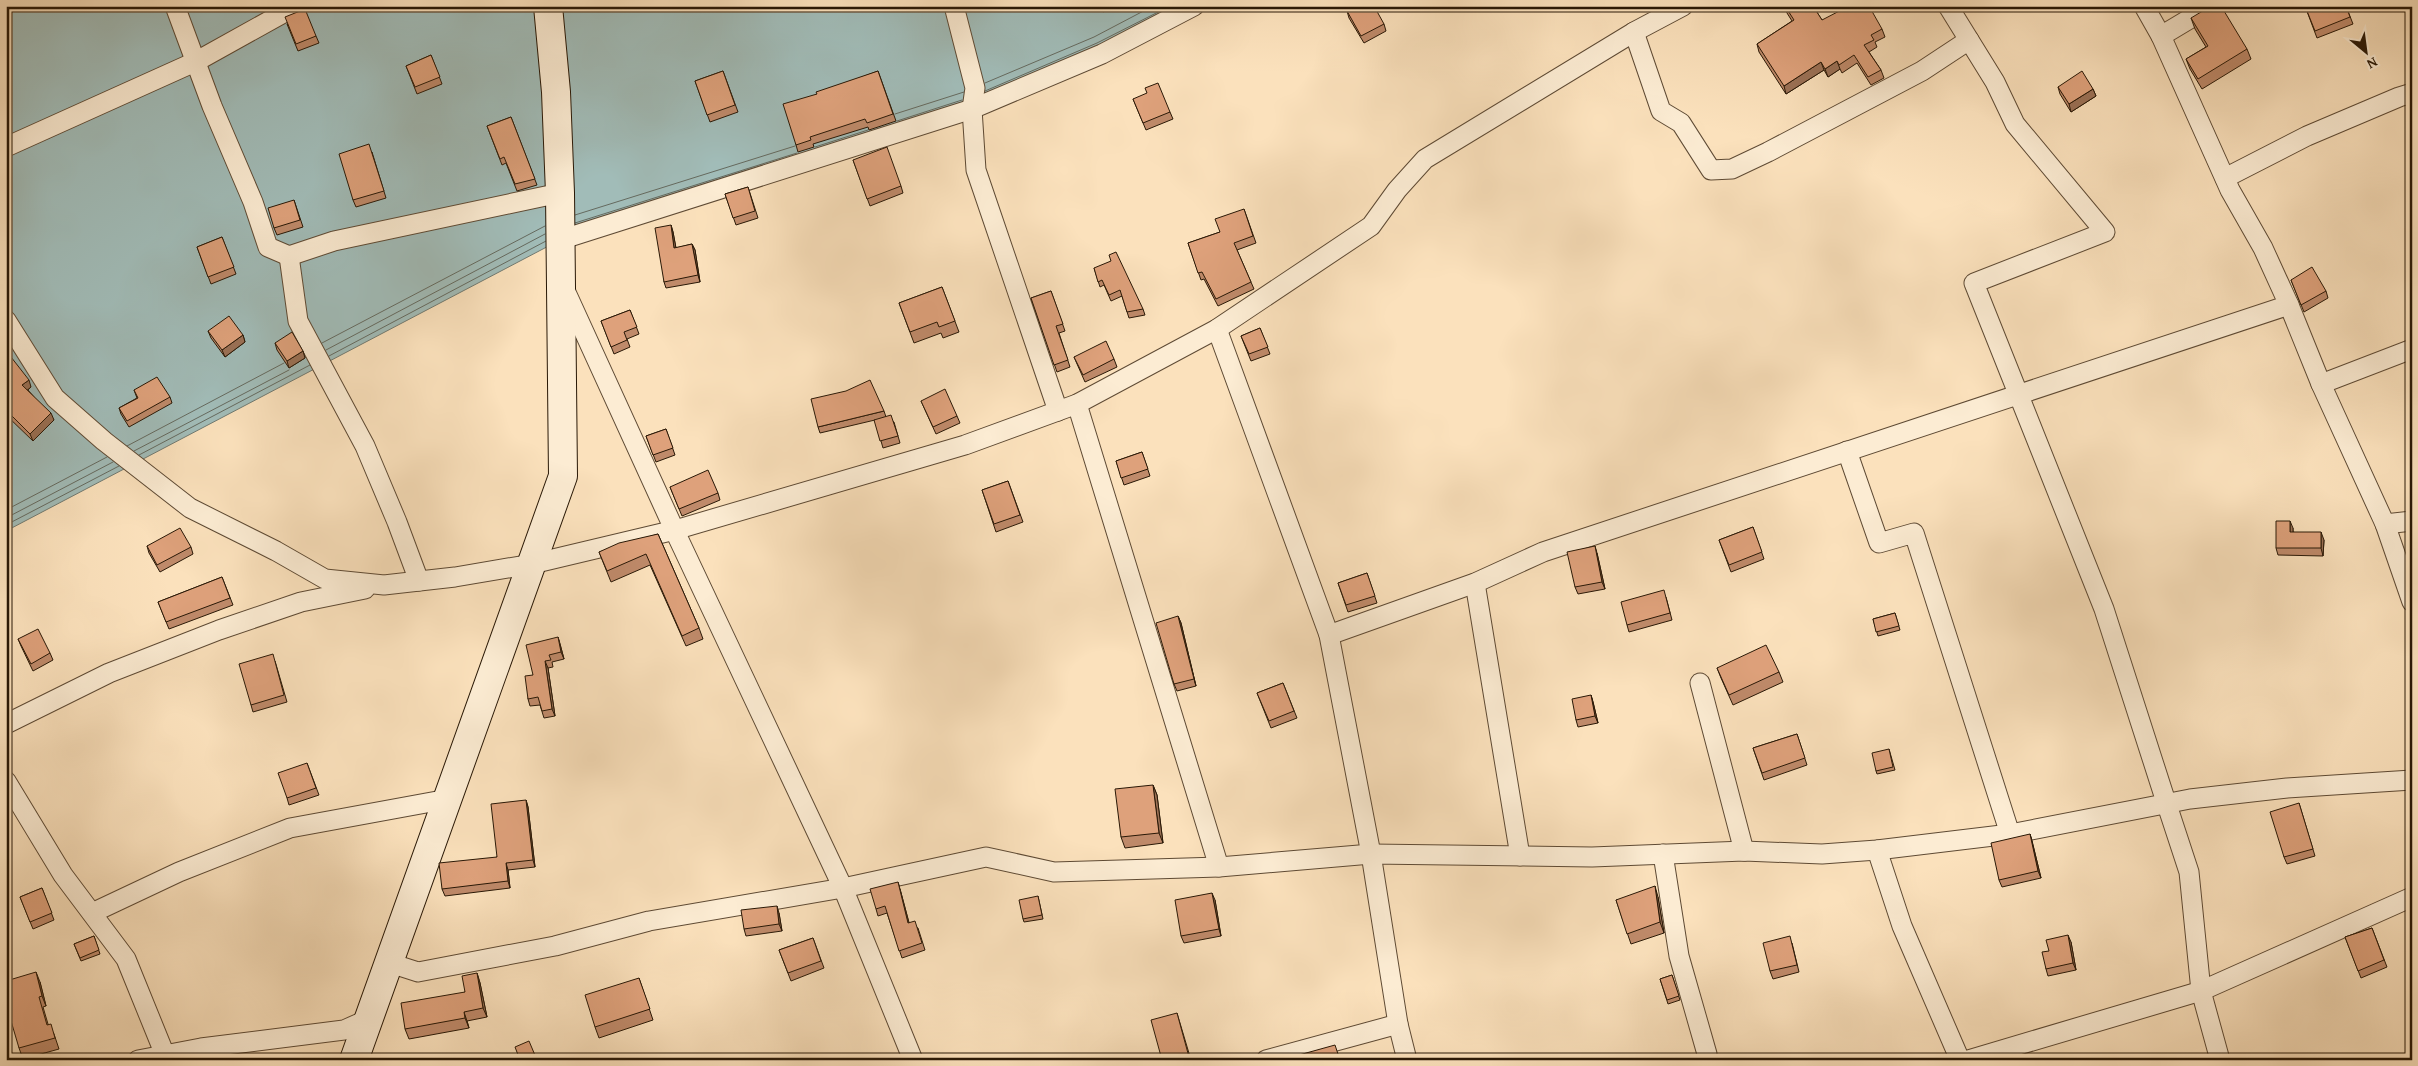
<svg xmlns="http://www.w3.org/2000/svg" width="2418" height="1066" viewBox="0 0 2418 1066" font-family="'Gentium Book Plus',serif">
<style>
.water{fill:#a1bcb8;stroke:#717a71}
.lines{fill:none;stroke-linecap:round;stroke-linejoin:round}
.shore{stroke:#656a5f;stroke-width:1}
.street-casing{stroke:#5e4a34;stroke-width:21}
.secondary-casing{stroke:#291806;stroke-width:30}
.street{stroke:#fcecd3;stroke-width:19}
.secondary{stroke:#fcecd3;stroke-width:28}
.wall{fill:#bf8a6a;stroke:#291806}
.shaded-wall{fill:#9b7156;stroke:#291806}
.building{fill:#dea17b;stroke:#291806}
</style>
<rect width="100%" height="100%" fill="#fbe1bc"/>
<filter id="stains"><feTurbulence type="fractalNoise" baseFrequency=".004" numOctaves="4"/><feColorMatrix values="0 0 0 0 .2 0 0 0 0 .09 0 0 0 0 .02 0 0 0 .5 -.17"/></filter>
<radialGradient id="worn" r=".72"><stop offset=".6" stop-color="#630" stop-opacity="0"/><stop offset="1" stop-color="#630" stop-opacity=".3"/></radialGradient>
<polygon class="water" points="6,6 1194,6 972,109 560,240 6,531"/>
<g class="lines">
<g class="shore">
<polyline points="985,83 1094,37 1153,6"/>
<polyline points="985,91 1097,43 1170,6"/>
<polyline points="895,114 964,92"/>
<polyline points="897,121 962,100"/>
<polyline points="815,147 868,130"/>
<polyline points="575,215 795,146"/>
<polyline points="575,223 797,153"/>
<polyline points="322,343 545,226"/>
<polyline points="326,350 545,234"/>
<polyline points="329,356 546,241"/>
<polyline points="127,446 284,363"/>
<polyline points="134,451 289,370"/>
<polyline points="139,455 310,365"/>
<polyline points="6,510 107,457"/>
<polyline points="6,518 113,462"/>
<polyline points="6,525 119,466"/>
</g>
<defs>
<g id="street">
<polyline points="175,6 212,106 253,202 268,247 289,256 334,241 560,193"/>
<polyline points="954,6 975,88 972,109 976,170 1058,411"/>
<polyline points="1948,6 1995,82 2015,124 2105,232 1974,283 2104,609 2167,805 2189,872 2201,991 2220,1060"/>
<polyline points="2144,6 2161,36 2230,190 2263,248 2289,305 2321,384 2385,524 2412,602"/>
<polyline points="1634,32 1661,111 1681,123 1711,170 1732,169 1768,152 1922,71 1969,40"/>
<polyline points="2161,36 2211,6"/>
<polyline points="6,147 197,61 296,6"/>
<polyline points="2225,178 2307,136 2399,97 2412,93"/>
<polyline points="560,240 972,109 1102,54 1194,6"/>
<polyline points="289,256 298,321 365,446 397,522 419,581"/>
<polyline points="564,288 679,540 843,888 913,1060"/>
<polyline points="6,320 55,398 104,441 190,508 276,551 325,579 384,585 455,577 532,564 675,530 965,445 1077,404 1217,329 1371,226 1397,190 1425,159 1634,32 1683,6"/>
<polyline points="1217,329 1329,635 1371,854 1398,1024 1407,1060"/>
<polyline points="2321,384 2412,349"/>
<polyline points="1077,404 1219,867"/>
<polyline points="1847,451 1879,543 1914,533 2010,834"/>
<polyline points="2385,524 2412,521"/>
<polyline points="1475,583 1520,856"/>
<polyline points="1329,635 1475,583 1543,552 2289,305"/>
<polyline points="1700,683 1744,851"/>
<polyline points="6,724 109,673 219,630 301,602 365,589"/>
<polyline points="6,781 63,875 126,959 165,1055"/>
<polyline points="1877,850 1902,926 1960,1060"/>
<polyline points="1663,854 1679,956 1707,1054"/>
<polyline points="92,913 179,872 290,828 448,799"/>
<polyline points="390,963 418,972 555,946 649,921 843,888 986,857 1054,872 1219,867 1371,854 1592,857 1744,851 1822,854 1877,850 2010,834 2190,799 2287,788 2412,780"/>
<polyline points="138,1060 201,1048 344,1030 371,1018"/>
<polyline points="1266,1060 1398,1024"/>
<polyline points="1968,1060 2201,991 2412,897"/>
</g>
<polyline id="secondary" points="354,1060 563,476 560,193 556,92 548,6"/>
</defs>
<use href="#street" class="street-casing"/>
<use href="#secondary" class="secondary-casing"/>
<use href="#street" class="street"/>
<use href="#secondary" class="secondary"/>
</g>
<g class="wall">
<polygon points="1100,6 1112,6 1103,12"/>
<polygon points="1784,6 1813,6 1822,20 1882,29 1885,37 1875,42 1877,47 1869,52 1881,70 1884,78 1871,85 1857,63 1842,73 1840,69 1828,77 1824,70 1786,94 1759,52 1757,44 1792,21 1787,13"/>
<polygon points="2305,6 2346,6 2353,24 2317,38"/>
<polygon points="1347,11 1384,24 1386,31 1364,43 1349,18"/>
<polygon points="2191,18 2247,49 2251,59 2202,89 2190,69 2186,59 2206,47 2195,29"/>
<polygon points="287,24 316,36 319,43 298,51"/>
<polygon points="431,55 442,84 417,94 406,66"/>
<polygon points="723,71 738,112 710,122 695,81"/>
<polygon points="878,71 896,121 869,130 868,127 813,144 814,147 798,152 796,145 817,94"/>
<polygon points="2058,87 2093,89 2096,96 2071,112 2060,94"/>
<polygon points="1133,99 1170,112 1173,119 1146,130"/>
<polygon points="511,117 537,185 517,191 506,163 502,165 487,126"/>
<polygon points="372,152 386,198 356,207 353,200"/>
<polygon points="853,160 901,186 903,193 870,206"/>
<polygon points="748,187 758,218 736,225 725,194"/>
<polygon points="294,200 303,227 277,235 274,228"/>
<polygon points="1244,209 1256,243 1237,250 1254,289 1218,306 1204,279 1201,280 1188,243 1220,232"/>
<polygon points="671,225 673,232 676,248 692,244 695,250 700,282 666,288 664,282"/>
<polygon points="222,237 236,274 211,284 197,247"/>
<polygon points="1094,268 1143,309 1145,315 1129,318 1122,296 1111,301 1104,285 1100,287"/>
<polygon points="2291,280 2326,291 2328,298 2304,312"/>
<polygon points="942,287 959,332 943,338 941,333 914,343 899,303"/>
<polygon points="1051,291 1065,331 1059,333 1070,367 1057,372 1031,298"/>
<polygon points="630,310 639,334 627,339 630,347 614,354 601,321"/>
<polygon points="1260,328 1270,354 1251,361 1241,336"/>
<polygon points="208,331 243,335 245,342 225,357 211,338"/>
<polygon points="275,343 303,351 305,358 289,368 277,350"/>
<polygon points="1074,357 1114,359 1117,367 1085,382"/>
<polygon points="6,360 31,387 28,390 54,420 33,441 6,415"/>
<polygon points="134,390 170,397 172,403 129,427 121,414 119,408 137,398"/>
<polygon points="921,401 957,416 960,423 936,434"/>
<polygon points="884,411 886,417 894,422 900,443 883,448 875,420 820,433 818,427"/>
<polygon points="666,429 675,455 656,462 646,436"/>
<polygon points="1142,452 1150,476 1124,485 1116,461"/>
<polygon points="1008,481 1023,522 996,532 982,490"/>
<polygon points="670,487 718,493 720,500 682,516"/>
<polygon points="1753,527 1764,559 1731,572 1719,540"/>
<polygon points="2293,528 2293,532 2324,540 2323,556 2278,555 2276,548"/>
<polygon points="658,534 699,628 703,639 686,646 650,565 611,582 599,552"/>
<polygon points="147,546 191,547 193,554 160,572 149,553"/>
<polygon points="1597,553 1605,589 1578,594 1575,587"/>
<polygon points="1367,573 1377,603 1348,612 1338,583"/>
<polygon points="222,577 233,605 169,629 158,602"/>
<polygon points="1666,597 1672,620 1629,632 1627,625"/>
<polygon points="1895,613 1900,630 1878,636 1873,619"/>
<polygon points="1178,616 1181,623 1196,686 1177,691 1174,684"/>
<polygon points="558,637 560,644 564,659 552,662 553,667 548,668 555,716 544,718 540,705 530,706 528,699 533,675"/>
<polygon points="18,639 50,653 53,660 33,671 21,646"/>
<polygon points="275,661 287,702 253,712 251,705"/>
<polygon points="1717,668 1779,672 1783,682 1733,705 1721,678"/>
<polygon points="1283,683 1297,718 1271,728 1257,693"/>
<polygon points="1591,695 1593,702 1598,723 1578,727 1576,720"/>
<polygon points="1797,734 1807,765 1764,780 1753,748"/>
<polygon points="1889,749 1895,770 1877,774 1876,771"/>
<polygon points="307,763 319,795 289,805 287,798"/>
<polygon points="1153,785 1157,795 1163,843 1125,848 1121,837"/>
<polygon points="526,800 528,807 535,867 508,870 510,888 445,896 442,889 497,857"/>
<polygon points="2299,803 2315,856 2287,864 2284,857"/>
<polygon points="2030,834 2032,841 2041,878 2002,887 1999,880"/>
<polygon points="42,888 54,920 33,929 20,897"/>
<polygon points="900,889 909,923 918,928 925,950 902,958 887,913 878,916 876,909"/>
<polygon points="1038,896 1043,919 1024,922 1023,919"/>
<polygon points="1658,897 1664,933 1631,944 1616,900"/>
<polygon points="1215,900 1221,936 1184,943 1181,936"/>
<polygon points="779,913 782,931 746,936 744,929"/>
<polygon points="2372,928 2387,967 2361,978 2345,937"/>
<polygon points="94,936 100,954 81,961 74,944"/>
<polygon points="813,938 824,968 791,981 779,950"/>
<polygon points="2071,942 2076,970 2048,976 2046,969 2049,951"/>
<polygon points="1792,943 1799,972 1773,979 1770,971"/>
<polygon points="477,973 480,983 487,1017 467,1021 469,1028 409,1039 405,1029 465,992"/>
<polygon points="1672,975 1680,1000 1668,1004 1660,979"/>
<polygon points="639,978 653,1020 599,1038 595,1027"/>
<polygon points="40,982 46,1006 43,1007 48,1024 54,1034 59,1049 23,1059 19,1048"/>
<polygon points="1177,1013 1191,1060 1162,1060"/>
</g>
<g class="shaded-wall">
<polygon points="1837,61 1840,69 1828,77 1825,69"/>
<polygon points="1821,62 1824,70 1786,94 1784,86"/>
<polygon points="2093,89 2096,96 2071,112 2069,104"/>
<polygon points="671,225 673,232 677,254 674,248"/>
<polygon points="692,244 695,250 700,282 698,275"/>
<polygon points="243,335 245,342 225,357 222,350"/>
<polygon points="303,351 305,358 289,368 287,361"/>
<polygon points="29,380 31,387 25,392 22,385"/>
<polygon points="51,413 54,420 33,441 30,434"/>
<polygon points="2290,521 2293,528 2293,539 2290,532"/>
<polygon points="2321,532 2324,540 2323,556 2321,548"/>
<polygon points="1595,546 1597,553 1605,589 1602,582"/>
<polygon points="1178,616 1181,623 1196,686 1194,679"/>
<polygon points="558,637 560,644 564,659 561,652"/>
<polygon points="545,661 548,668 555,716 552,709"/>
<polygon points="1591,695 1593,702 1598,723 1595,716"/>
<polygon points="1153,785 1157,795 1163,843 1159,833"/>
<polygon points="526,800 528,807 535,867 533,860"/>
<polygon points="2030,834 2032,841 2041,878 2038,871"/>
<polygon points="506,863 508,870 510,888 508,881"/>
<polygon points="898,882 900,889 911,930 908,923"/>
<polygon points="1655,886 1658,897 1664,933 1660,922"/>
<polygon points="1212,893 1215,900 1221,936 1219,929"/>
<polygon points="777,906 779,913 782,931 779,924"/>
<polygon points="2068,935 2071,942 2076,970 2073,963"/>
<polygon points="36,972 40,982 46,1006 42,996"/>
<polygon points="477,973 480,983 487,1017 483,1008"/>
<polygon points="464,1012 467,1021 469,1028 465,1018"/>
</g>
<g class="building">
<polygon points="1354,6 1374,6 1384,24 1361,36 1347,11"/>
<polygon points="1785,6 1813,6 1822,20 1849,6 1869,6 1882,29 1871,35 1874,40 1864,45 1881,70 1868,77 1854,55 1839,65 1837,61 1825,69 1821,62 1784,86 1757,44 1794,20"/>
<polygon points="2211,6 2221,6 2247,49 2198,79 2186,59 2208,46 2191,18"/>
<polygon points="2305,6 2346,6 2350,17 2315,31"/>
<polygon points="305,9 316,36 296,44 285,17"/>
<polygon points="431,55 440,77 415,87 406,66"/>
<polygon points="723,71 735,105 707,115 695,81"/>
<polygon points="878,71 893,114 867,123 865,119 810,137 811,140 796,145 783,104 817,94 816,92"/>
<polygon points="2082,71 2093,89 2069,104 2058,87"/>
<polygon points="1158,83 1170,112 1143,123 1133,99 1147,93 1145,88"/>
<polygon points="511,117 535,179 515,184 504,157 500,159 487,126"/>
<polygon points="369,144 384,191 353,200 339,154"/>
<polygon points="887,147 901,186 867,199 853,160"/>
<polygon points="748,187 755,211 733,218 725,194"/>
<polygon points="294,200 300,220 274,228 268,208"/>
<polygon points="1244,209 1253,236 1234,243 1251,282 1216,299 1202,272 1198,273 1188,243 1220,232 1215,219"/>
<polygon points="671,225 674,248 692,244 698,275 664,282 655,228"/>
<polygon points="222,237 234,267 208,277 197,247"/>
<polygon points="1116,252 1143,309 1127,312 1120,290 1109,295 1102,280 1098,282 1094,268 1111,261 1109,255"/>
<polygon points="2312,267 2326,291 2301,305 2291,280"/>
<polygon points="942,287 955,321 939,327 937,322 910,332 899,303"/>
<polygon points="1051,291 1063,324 1056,326 1068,360 1054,365 1031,298"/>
<polygon points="630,310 637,327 624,332 627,340 611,347 601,321"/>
<polygon points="229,316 243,335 222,350 208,331"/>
<polygon points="1260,328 1268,347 1249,354 1241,336"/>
<polygon points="292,332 303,351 287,361 275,343"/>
<polygon points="1106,341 1114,359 1083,375 1074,357"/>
<polygon points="11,357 29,380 22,385 51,413 30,434 6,410 6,360"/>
<polygon points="157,377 170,397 127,421 119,408 138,398 134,390"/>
<polygon points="870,380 884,411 818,427 811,399 846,391"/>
<polygon points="945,389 957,416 933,427 921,401"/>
<polygon points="891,415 898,436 880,441 874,420"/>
<polygon points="666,429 673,448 653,455 646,436"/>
<polygon points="1142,452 1148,469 1121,478 1116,461"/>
<polygon points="708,470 718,493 679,509 670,487"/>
<polygon points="1008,481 1020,515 994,524 982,490"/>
<polygon points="2276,521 2290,521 2290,532 2321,532 2321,548 2276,548"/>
<polygon points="1753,527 1762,552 1729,565 1719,540"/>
<polygon points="180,528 191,547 157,565 147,546"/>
<polygon points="658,534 699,628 682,636 646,554 607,571 599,552 619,543"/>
<polygon points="1595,546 1602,582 1575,587 1567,552"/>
<polygon points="1367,573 1375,596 1346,605 1338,583"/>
<polygon points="222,577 230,598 166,622 158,602"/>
<polygon points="1664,590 1670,613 1627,625 1621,602"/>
<polygon points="1895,613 1899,626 1876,632 1873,619"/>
<polygon points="1178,616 1194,679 1174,684 1156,623"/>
<polygon points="38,629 50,653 31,664 18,639"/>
<polygon points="558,637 561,652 549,655 551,660 545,661 552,709 542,711 538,697 528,699 525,676 533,675 526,645"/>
<polygon points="1766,645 1779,672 1729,695 1717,668"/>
<polygon points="273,654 284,695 251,705 239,664"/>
<polygon points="1283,683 1294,711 1269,721 1257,693"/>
<polygon points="1591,695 1595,716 1576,720 1572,699"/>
<polygon points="1797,734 1805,758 1762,773 1753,748"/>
<polygon points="1889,749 1893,767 1876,771 1872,753"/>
<polygon points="307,763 316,788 287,798 278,773"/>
<polygon points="1153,785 1159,833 1121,837 1115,789"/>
<polygon points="526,800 533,860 506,863 508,881 442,889 439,863 497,857 491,804"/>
<polygon points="2299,803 2313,849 2284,857 2270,812"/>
<polygon points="2030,834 2038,871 1999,880 1991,843"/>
<polygon points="898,882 908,923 915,921 922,943 899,951 885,906 876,909 870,889"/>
<polygon points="1655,886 1660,922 1627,934 1616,900"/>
<polygon points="42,888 52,913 30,922 20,897"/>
<polygon points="1212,893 1219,929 1181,936 1175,900"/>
<polygon points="1038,896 1042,915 1023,919 1019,900"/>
<polygon points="777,906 779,924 744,929 741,910"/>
<polygon points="2372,928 2384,960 2358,971 2345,937"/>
<polygon points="2068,935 2073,963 2046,969 2042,952 2049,951 2046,940"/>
<polygon points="94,936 99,950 80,958 74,944"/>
<polygon points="1790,936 1797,965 1770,971 1763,943"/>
<polygon points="813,938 821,961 788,973 779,950"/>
<polygon points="36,972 42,996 39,997 47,1025 51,1024 55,1038 19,1048 6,1004 6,981"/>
<polygon points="477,973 483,1008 464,1012 465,1018 405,1029 401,1003 465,992 462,976"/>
<polygon points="1672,975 1679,996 1667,1000 1660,979"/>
<polygon points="639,978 650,1009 595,1027 585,995"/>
<polygon points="1177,1013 1189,1057 1179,1060 1162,1060 1151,1020"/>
<polygon points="529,1041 537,1060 520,1060 515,1047"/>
<polygon points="1335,1045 1340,1060 1281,1060"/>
<polygon points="257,1058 257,1060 240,1060"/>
</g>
<rect width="2418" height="1066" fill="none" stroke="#fbe1bc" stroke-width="25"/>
<rect x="8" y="8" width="2403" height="1051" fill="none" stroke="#291806" stroke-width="2.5"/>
<rect x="12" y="12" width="2393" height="1041" fill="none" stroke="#291806"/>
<g transform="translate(2366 52) rotate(151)" stroke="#fcecd3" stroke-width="4" paint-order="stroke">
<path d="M0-4L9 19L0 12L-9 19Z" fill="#291806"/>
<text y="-8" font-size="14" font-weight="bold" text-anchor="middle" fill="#291806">N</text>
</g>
<rect width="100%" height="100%" filter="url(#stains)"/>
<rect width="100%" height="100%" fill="url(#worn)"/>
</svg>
